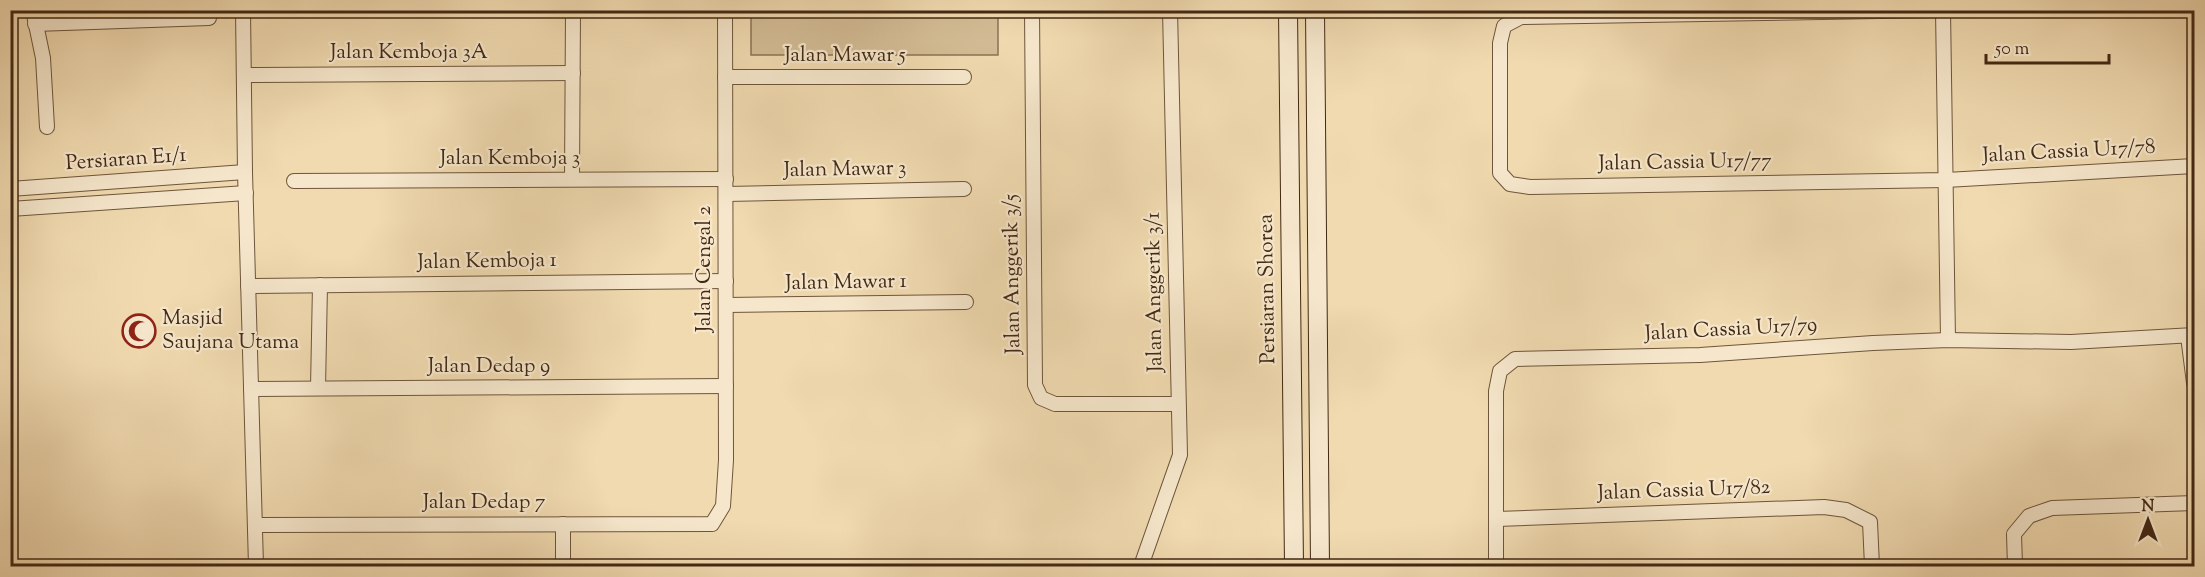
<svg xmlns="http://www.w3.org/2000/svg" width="2205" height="577" viewBox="0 0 2205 577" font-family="'Sorts Mill Goudy',serif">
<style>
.green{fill:#d3bc95;stroke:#8a7254;stroke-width:1.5}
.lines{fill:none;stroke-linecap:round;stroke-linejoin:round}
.minor-casing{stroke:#6e553b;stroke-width:16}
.secondary-casing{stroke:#422914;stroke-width:20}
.minor{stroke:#f6e7cc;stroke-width:14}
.secondary{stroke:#f6e7cc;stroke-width:18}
.labels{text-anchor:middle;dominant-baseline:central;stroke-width:4.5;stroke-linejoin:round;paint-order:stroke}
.street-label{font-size:21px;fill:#422914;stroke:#f6e7cc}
.poi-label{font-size:21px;fill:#422914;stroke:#f6e7cc;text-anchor:start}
</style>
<rect width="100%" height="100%" fill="#f1dab0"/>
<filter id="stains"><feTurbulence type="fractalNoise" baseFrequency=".00333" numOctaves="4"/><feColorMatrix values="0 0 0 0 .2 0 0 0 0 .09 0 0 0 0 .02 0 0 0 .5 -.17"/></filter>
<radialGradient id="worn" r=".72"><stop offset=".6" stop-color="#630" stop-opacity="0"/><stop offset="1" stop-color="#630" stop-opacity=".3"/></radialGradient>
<rect class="green" x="751" y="11" width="247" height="44"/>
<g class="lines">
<defs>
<g id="minor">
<polyline points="33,10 43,58 47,127"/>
<polyline points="243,10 245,172 256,566"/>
<polyline points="1032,10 1035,385 1041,398 1055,404 1178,404"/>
<polyline points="1938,10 1521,17 1504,26 1500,43 1500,173 1510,184 1530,187 1946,180 2194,166"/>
<polyline points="1943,10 1948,340"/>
<polyline points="35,24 209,18"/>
<polyline points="245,75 573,73"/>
<polyline points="725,77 964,77"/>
<polyline points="572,179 573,10"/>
<polyline points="294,181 726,179"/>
<polyline points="10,189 245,172"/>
<polyline points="726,194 964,189"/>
<polyline points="10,209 246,193"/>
<polyline points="248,286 726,281"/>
<polyline points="726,305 966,302"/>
<polyline points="2188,336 2194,383"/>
<polyline points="318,388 320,285"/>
<polyline points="251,389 726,386"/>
<polyline points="1497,519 1824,507 1846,510 1870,522 1872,566"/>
<polyline points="255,525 712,524 723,506 726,460 725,10"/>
<polyline points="563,566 563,524"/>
<polyline points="1141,566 1180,455 1170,10"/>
<polyline points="1496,566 1496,391 1500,371 1515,359 1700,355 1873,343 1948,340 2071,342 2194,335"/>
<polyline points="2015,566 2014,534 2029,516 2052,508 2194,503"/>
</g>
<g id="secondary">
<polyline points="1288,10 1294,566"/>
<polyline points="1315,10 1320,566"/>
</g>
</defs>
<use href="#minor" class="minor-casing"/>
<use href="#secondary" class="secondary-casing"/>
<use href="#minor" class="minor"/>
<use href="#secondary" class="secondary"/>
</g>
<defs>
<symbol id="mosque-ring" viewBox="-11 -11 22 22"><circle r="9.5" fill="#f6e7cc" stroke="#8f2418" stroke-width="1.5"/><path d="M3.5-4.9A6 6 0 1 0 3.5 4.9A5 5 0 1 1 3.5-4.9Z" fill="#8f2418"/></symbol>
</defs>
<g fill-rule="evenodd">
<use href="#mosque-ring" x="120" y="312" width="38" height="38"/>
</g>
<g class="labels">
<g class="street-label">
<text x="409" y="53">Jalan Kemboja 3A</text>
<text x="845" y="56">Jalan Mawar 5</text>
<text transform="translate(2069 152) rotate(-3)">Jalan Cassia U17/78</text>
<text x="510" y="159">Jalan Kemboja 3</text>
<text transform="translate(126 160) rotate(-4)">Persiaran E1/1</text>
<text transform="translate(1685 163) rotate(-1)">Jalan Cassia U17/77</text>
<text transform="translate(845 170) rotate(-1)">Jalan Mawar 3</text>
<text transform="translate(487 262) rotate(-1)">Jalan Kemboja 1</text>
<text transform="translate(705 269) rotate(-90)">Jalan Cengal 2</text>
<text transform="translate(1013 274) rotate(-91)">Jalan Anggerik 3/5</text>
<text transform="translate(846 283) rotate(-1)">Jalan Mawar 1</text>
<text transform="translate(1268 289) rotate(-91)">Persiaran Shorea</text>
<text transform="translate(1155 292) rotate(-91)">Jalan Anggerik 3/1</text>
<text transform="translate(1731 330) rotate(-3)">Jalan Cassia U17/79</text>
<text x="489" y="367">Jalan Dedap 9</text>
<text transform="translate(1684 491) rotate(-2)">Jalan Cassia U17/82</text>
<text x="484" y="503">Jalan Dedap 7</text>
</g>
<g class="poi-label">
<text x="162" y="319">Masjid<tspan x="162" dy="24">Saujana Utama</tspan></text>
</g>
</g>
<rect width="2205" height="577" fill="none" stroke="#f1dab0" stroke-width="36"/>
<rect x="12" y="12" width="2181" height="553" fill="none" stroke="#422914" stroke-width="3"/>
<rect x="18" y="18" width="2169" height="541" fill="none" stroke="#422914" stroke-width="1.5"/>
<g transform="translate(2148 520)" stroke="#f6e7cc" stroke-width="4.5" paint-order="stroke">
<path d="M0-4.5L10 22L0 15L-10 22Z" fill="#422914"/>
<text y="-9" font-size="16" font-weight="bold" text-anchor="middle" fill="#422914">N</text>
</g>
<path d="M1986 54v9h123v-9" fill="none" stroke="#422914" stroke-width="3"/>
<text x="1995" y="54" font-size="18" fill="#422914" stroke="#f6e7cc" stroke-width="4.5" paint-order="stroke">50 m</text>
<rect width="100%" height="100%" filter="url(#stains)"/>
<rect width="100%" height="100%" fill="url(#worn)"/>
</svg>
